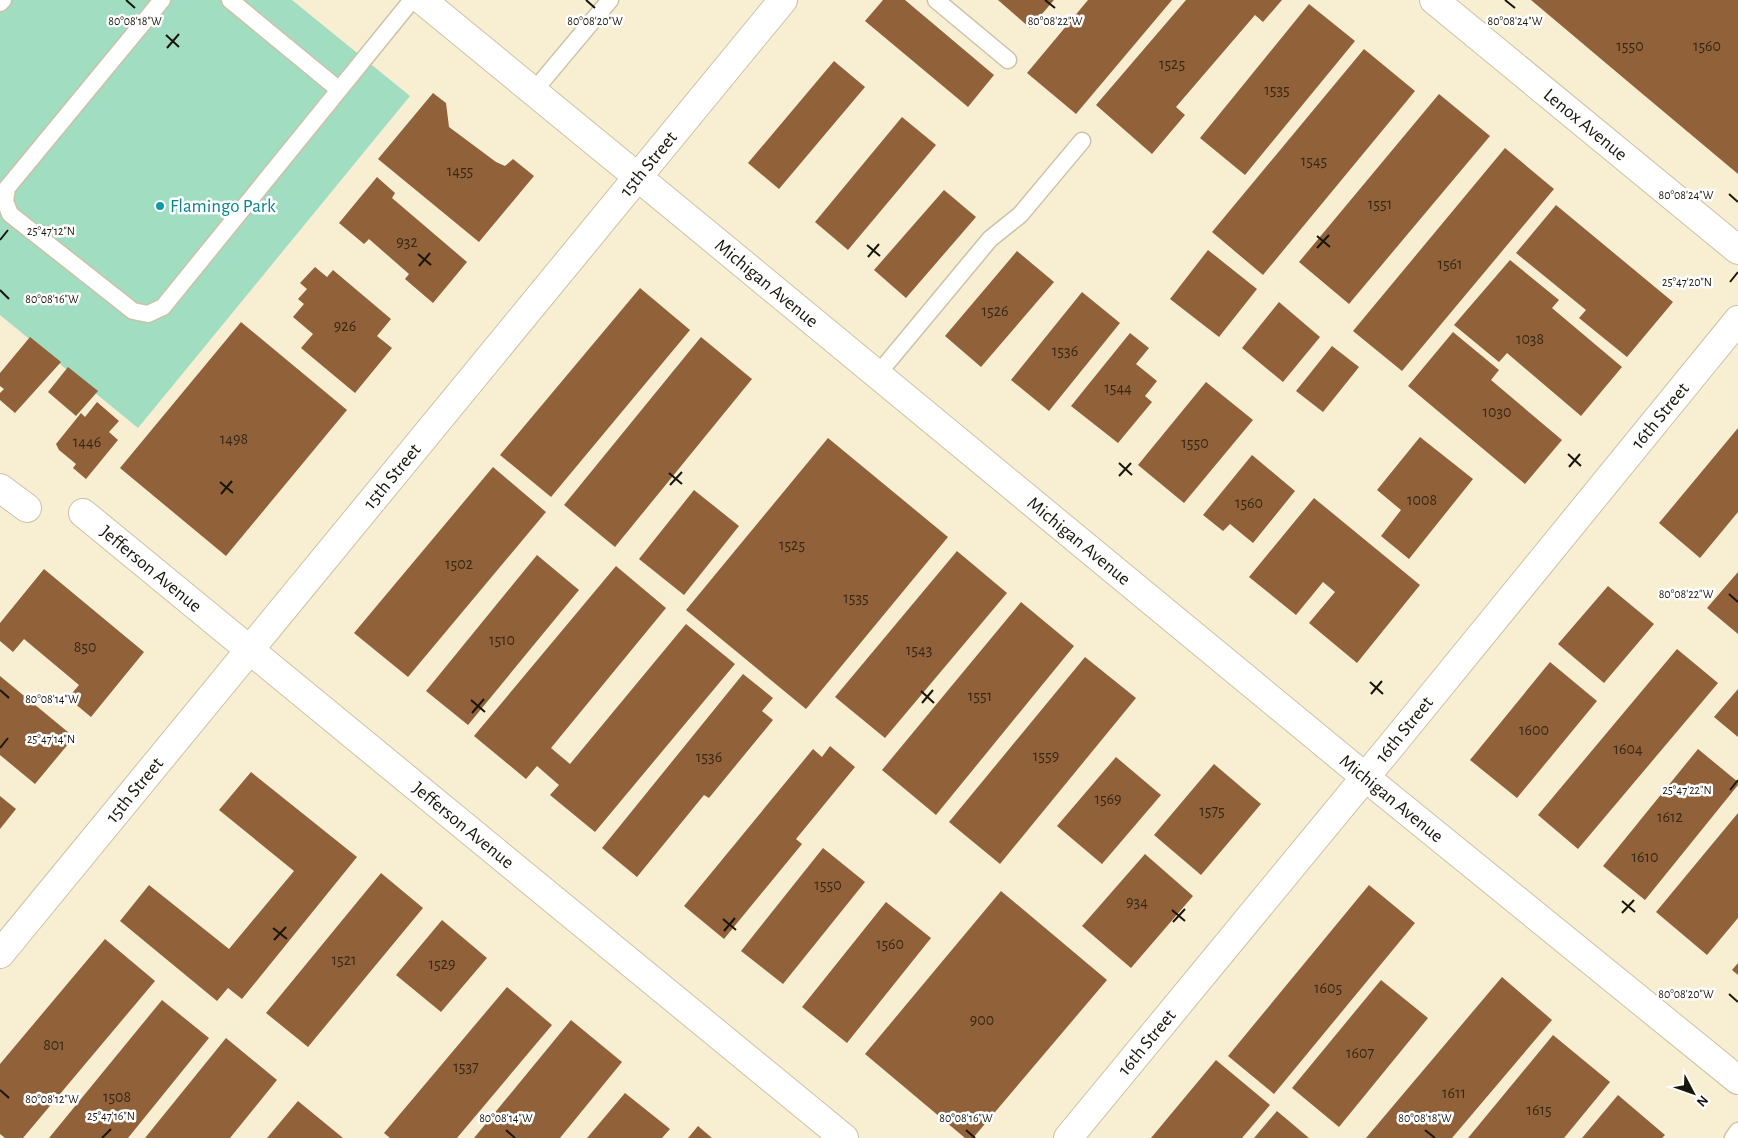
<svg xmlns="http://www.w3.org/2000/svg" width="1738" height="1138" viewBox="0 0 1738 1138" font-family="'Alegreya Sans',sans-serif">
<style>
.green{fill:#a1ddc1}
.building{fill:#91623a}
.lines{fill:none;stroke-linecap:round;stroke-linejoin:round}
.service-casing{stroke:#cbc2a7;stroke-width:19}
.minor-casing{stroke:#cbc2a7;stroke-width:30}
.service{stroke:#fff;stroke-width:16}
.minor{stroke:#fff;stroke-width:28}
.ticks{fill:none;stroke:#18150b;stroke-width:2}
.culture-dot{fill:#0f9aa8;stroke:#fff;stroke-width:2}
.labels{text-anchor:middle;dominant-baseline:central;stroke-width:5;stroke-linejoin:round;paint-order:stroke}
.number-label{font-size:16px;fill:#362817}
.street-label{font-size:19px;fill:#18150b;stroke:#fff}
.culture-label{font-size:19px;fill:#0d838f;stroke:#fff;text-anchor:start}
.ticks-label{font-size:12px;text-anchor:middle;fill:#18150b;stroke:#fff;stroke-width:5;stroke-linejoin:round;paint-order:stroke}
</style>
<rect width="100%" height="100%" fill="#f8eed2"/>
<polygon class="green" points="0,0 292,0 410,96 138,428 0,315"/>
<g class="building">
<polygon points="883,0 905,0 994,75 968,107 865,21"/>
<polygon points="998,0 1054,0 1030,28"/>
<polygon points="1088,0 1172,0 1076,114 1027,73"/>
<polygon points="1186,0 1282,0 1263,22 1255,15 1176,107 1185,115 1152,154 1096,105"/>
<polygon points="1531,0 1738,0 1738,174 1639,91"/>
<polygon points="1309,4 1355,41 1245,175 1200,138"/>
<polygon points="1364,49 1415,91 1263,275 1212,232"/>
<polygon points="834,61 865,87 779,189 748,163"/>
<polygon points="433,93 446,103 449,127 496,162 505,166 513,159 534,176 479,242 378,159"/>
<polygon points="1439,94 1490,136 1349,304 1299,262"/>
<polygon points="902,117 936,145 848,250 815,222"/>
<polygon points="1505,148 1554,189 1402,371 1353,331"/>
<polygon points="377,177 395,193 392,198 467,262 433,303 405,279 409,274 369,239 364,244 339,223"/>
<polygon points="944,190 976,217 906,298 874,270"/>
<polygon points="1556,205 1673,302 1627,357 1579,318 1586,310 1516,253"/>
<polygon points="1208,250 1257,289 1219,337 1170,299"/>
<polygon points="1017,251 1054,282 981,367 945,336"/>
<polygon points="1510,260 1559,300 1552,308 1622,367 1581,416 1507,353 1499,362 1454,325"/>
<polygon points="315,267 327,277 333,270 391,319 377,336 392,348 355,393 301,348 313,334 293,317 304,304 298,299 307,289 300,283"/>
<polygon points="640,288 690,330 551,497 500,455"/>
<polygon points="1082,292 1120,323 1049,411 1011,380"/>
<polygon points="1279,302 1320,337 1283,382 1242,348"/>
<polygon points="241,322 347,410 226,556 120,468"/>
<polygon points="1453,332 1499,370 1491,380 1562,440 1525,484 1408,386"/>
<polygon points="1130,333 1149,348 1136,364 1157,381 1145,396 1152,402 1118,443 1071,406"/>
<polygon points="30,337 61,362 15,413 0,400 0,393 4,389 0,386 0,373"/>
<polygon points="701,337 752,379 615,547 564,505"/>
<polygon points="1332,346 1359,367 1323,412 1296,391"/>
<polygon points="68,367 98,391 76,416 48,392"/>
<polygon points="1206,382 1253,420 1184,503 1138,465"/>
<polygon points="97,402 119,421 109,432 118,440 86,479 73,468 76,464 59,450 56,444 81,413 85,417"/>
<polygon points="1738,428 1738,512 1700,558 1659,523"/>
<polygon points="1420,437 1473,479 1409,559 1381,536 1401,510 1377,490"/>
<polygon points="828,438 948,537 806,709 686,610"/>
<polygon points="1252,455 1295,491 1253,543 1230,524 1223,531 1203,515"/>
<polygon points="493,467 546,512 408,677 354,633"/>
<polygon points="694,490 739,526 684,595 639,559"/>
<polygon points="1314,498 1420,585 1357,663 1309,623 1335,592 1323,582 1296,615 1249,577"/>
<polygon points="957,551 1007,593 885,738 835,697"/>
<polygon points="537,555 579,590 468,725 426,691"/>
<polygon points="616,566 666,608 551,748 570,764 686,624 735,664 595,832 550,795 559,785 537,766 526,779 474,736"/>
<polygon points="44,569 144,652 91,717 68,698 79,685 24,639 13,652 0,641 0,623"/>
<polygon points="1738,572 1738,634 1707,608"/>
<polygon points="1608,586 1654,624 1604,683 1558,644"/>
<polygon points="1021,602 1074,646 936,815 882,770"/>
<polygon points="1677,649 1718,683 1578,849 1538,815"/>
<polygon points="1085,657 1136,698 1000,864 949,822"/>
<polygon points="1550,662 1597,701 1517,798 1470,760"/>
<polygon points="743,674 773,698 762,711 773,720 709,798 704,795 637,877 602,848"/>
<polygon points="0,676 74,737 35,784 0,755"/>
<polygon points="1738,689 1738,737 1714,717"/>
<polygon points="830,746 855,767 796,839 802,844 724,939 684,906 813,749 822,757"/>
<polygon points="1698,749 1738,782 1738,785 1645,900 1603,866"/>
<polygon points="1116,757 1161,795 1102,864 1057,826"/>
<polygon points="1214,764 1261,804 1201,875 1154,835"/>
<polygon points="251,772 357,857 242,999 228,988 217,1001 120,921 149,885 229,949 294,871 219,810"/>
<polygon points="0,796 16,809 0,829"/>
<polygon points="1738,813 1738,918 1707,955 1656,912"/>
<polygon points="823,848 865,882 783,984 741,951"/>
<polygon points="1145,854 1193,896 1131,968 1082,926"/>
<polygon points="381,873 423,908 308,1047 266,1013"/>
<polygon points="1369,885 1415,923 1274,1094 1228,1056"/>
<polygon points="1001,891 1107,980 973,1138 965,1138 865,1054"/>
<polygon points="886,902 931,938 847,1043 802,1007"/>
<polygon points="442,920 487,958 441,1012 396,975"/>
<polygon points="105,939 155,981 23,1138 5,1138 0,1134 0,1064"/>
<polygon points="1738,963 1738,975 1732,970"/>
<polygon points="1502,977 1552,1020 1452,1138 1366,1138"/>
<polygon points="1381,980 1428,1018 1339,1127 1292,1088"/>
<polygon points="507,987 552,1025 457,1138 390,1138 384,1133"/>
<polygon points="162,1000 209,1038 128,1138 49,1138"/>
<polygon points="571,1020 622,1062 560,1138 474,1138"/>
<polygon points="1553,1035 1610,1082 1564,1138 1468,1138"/>
<polygon points="226,1038 277,1080 230,1138 145,1138"/>
<polygon points="1216,1060 1270,1105 1242,1138 1151,1138"/>
<polygon points="625,1093 670,1129 662,1138 587,1138"/>
<polygon points="1618,1095 1665,1135 1662,1138 1582,1138"/>
<polygon points="298,1101 343,1138 267,1138"/>
<polygon points="1277,1111 1309,1138 1254,1138"/>
<polygon points="698,1126 712,1138 688,1138"/>
</g>
<g class="lines">
<defs>
<g id="service">
<polyline points="162,0 7,188 5,201 10,214 133,311 148,314 163,307 412,0"/>
<polyline points="230,0 338,89"/>
<polyline points="936,0 1008,60"/>
<polyline points="0,3 3,0"/>
<polyline points="533,92 610,0"/>
<polyline points="877,375 990,239 1020,215 1082,141"/>
<polyline points="1733,1138 1738,1131"/>
</g>
<g id="minor">
<path id="s1" d="M 422,0 L 684,215 L 1365,777 L 1738,1080"/>
<path id="s2" d="M 1434,0 L 1738,250"/>
<polyline points="0,488 27,508"/>
<path id="s3" d="M 83,513 L 844,1138"/>
<path id="s4" d="M 0,954 L 783,0"/>
<path id="s5" d="M 1068,1138 L 1395,741 L 1738,320"/>
</g>
</defs>
<use href="#service" class="service-casing"/>
<use href="#minor" class="minor-casing"/>
<use href="#service" class="service"/>
<use href="#minor" class="minor"/>
</g>
<path class="ticks" d="M 126,0 L 135,8M 586,0 L 595,8M 1045,0 L 1055,8M 1505,0 L 1515,8M 166,35 L 179,47M 167,48 L 179,34M 1729,194 L 1738,202M 1317,236 L 1330,247M 0,240 L 8,230M 867,245 L 880,256M 1317,248 L 1329,235M 418,254 L 431,265M 868,257 L 879,244M 419,266 L 430,253M 1730,282 L 1738,272M 0,290 L 9,299M 1568,454 L 1581,466M 1119,463 L 1132,475M 1569,467 L 1580,454M 669,473 L 682,484M 1119,476 L 1131,463M 220,482 L 233,493M 670,485 L 682,472M 221,494 L 232,481M 1729,594 L 1738,602M 1370,682 L 1383,694M 0,690 L 9,698M 921,691 L 934,703M 1371,694 L 1382,681M 471,700 L 485,712M 922,703 L 933,690M 472,713 L 484,699M 0,748 L 8,738M 1730,790 L 1738,780M 1622,901 L 1635,912M 1172,910 L 1185,921M 1622,913 L 1634,900M 723,919 L 736,930M 1173,922 L 1185,909M 273,928 L 287,939M 724,931 L 735,918M 274,940 L 286,927M 1729,994 L 1738,1002M 0,1090 L 9,1098M 506,1130 L 515,1138M 966,1130 L 975,1138M 1425,1130 L 1435,1138M 102,1138 L 111,1129"/>
<circle class="culture-dot" cx="160" cy="206" r="5"/>
<g class="labels">
<g class="number-label">
<text x="1630" y="46">1550</text>
<text x="1707" y="46">1560</text>
<text x="1172" y="64">1525</text>
<text x="1277" y="90">1535</text>
<text x="1314" y="161">1545</text>
<text x="460" y="171">1455</text>
<text x="1380" y="204">1551</text>
<text x="407" y="242">932</text>
<text x="1450" y="264">1561</text>
<text x="995" y="311">1526</text>
<text x="345" y="326">926</text>
<text x="1530" y="339">1038</text>
<text x="1065" y="351">1536</text>
<text x="1118" y="388">1544</text>
<text x="1497" y="412">1030</text>
<text x="234" y="439">1498</text>
<text x="87" y="442">1446</text>
<text x="1195" y="443">1550</text>
<text x="1422" y="500">1008</text>
<text x="1249" y="503">1560</text>
<text x="792" y="545">1525</text>
<text x="459" y="564">1502</text>
<text x="856" y="598">1535</text>
<text x="502" y="640">1510</text>
<text x="85" y="647">850</text>
<text x="919" y="650">1543</text>
<text x="980" y="696">1551</text>
<text x="1534" y="730">1600</text>
<text x="1628" y="749">1604</text>
<text x="1046" y="756">1559</text>
<text x="709" y="757">1536</text>
<text x="1108" y="799">1569</text>
<text x="1212" y="811">1575</text>
<text x="1670" y="817">1612</text>
<text x="1645" y="857">1610</text>
<text x="828" y="885">1550</text>
<text x="1137" y="902">934</text>
<text x="890" y="944">1560</text>
<text x="344" y="960">1521</text>
<text x="442" y="964">1529</text>
<text x="1328" y="988">1605</text>
<text x="982" y="1020">900</text>
<text x="54" y="1045">801</text>
<text x="1360" y="1053">1607</text>
<text x="466" y="1067">1537</text>
<text x="1454" y="1093">1611</text>
<text x="117" y="1097">1508</text>
<text x="1539" y="1110">1615</text>
</g>
<g class="street-label">
<text stroke="none"><textPath href="#s2" startOffset="196">Lenox Avenue</textPath></text>
<text stroke="none"><textPath href="#s4" startOffset="1022">15th Street</textPath></text>
<text stroke="none"><textPath href="#s1" startOffset="446">Michigan Avenue</textPath></text>
<text stroke="none"><textPath href="#s5" startOffset="934">16th Street</textPath></text>
<text stroke="none"><textPath href="#s4" startOffset="618">15th Street</textPath></text>
<text stroke="none"><textPath href="#s1" startOffset="851">Michigan Avenue</textPath></text>
<text stroke="none"><textPath href="#s3" startOffset="88">Jefferson Avenue</textPath></text>
<text stroke="none"><textPath href="#s5" startOffset="529">16th Street</textPath></text>
<text stroke="none"><textPath href="#s4" startOffset="212">15th Street</textPath></text>
<text stroke="none"><textPath href="#s1" startOffset="1256">Michigan Avenue</textPath></text>
<text stroke="none"><textPath href="#s3" startOffset="492">Jefferson Avenue</textPath></text>
<text stroke="none"><textPath href="#s5" startOffset="124">16th Street</textPath></text>
</g>
<g class="culture-label">
<text x="170" y="206">Flamingo Park</text>
</g>
</g>
<g class="ticks-label">
<text x="135" y="25">80°08'18"W</text>
<text x="595" y="25">80°08'20"W</text>
<text x="1055" y="25">80°08'22"W</text>
<text x="1515" y="25">80°08'24"W</text>
<text x="1686" y="199">80°08'24"W</text>
<text x="51" y="235">25°47'12"N</text>
<text x="1687" y="286">25°47'20"N</text>
<text x="52" y="303">80°08'16"W</text>
<text x="1686" y="598">80°08'22"W</text>
<text x="52" y="703">80°08'14"W</text>
<text x="51" y="743">25°47'14"N</text>
<text x="1687" y="794">25°47'22"N</text>
<text x="1686" y="998">80°08'20"W</text>
<text x="52" y="1103">80°08'12"W</text>
<text x="111" y="1120">25°47'16"N</text>
<text x="506" y="1122">80°08'14"W</text>
<text x="966" y="1122">80°08'16"W</text>
<text x="1425" y="1122">80°08'18"W</text>
</g>
<g transform="translate(1693 1093) rotate(131)" stroke="#ffffff" stroke-width="4" paint-order="stroke">
<path d="M0-4L9 19L0 12L-9 19Z" fill="#18150b"/>
<text y="-8" font-size="14" font-weight="bold" text-anchor="middle" fill="#18150b">N</text>
</g>
</svg>
